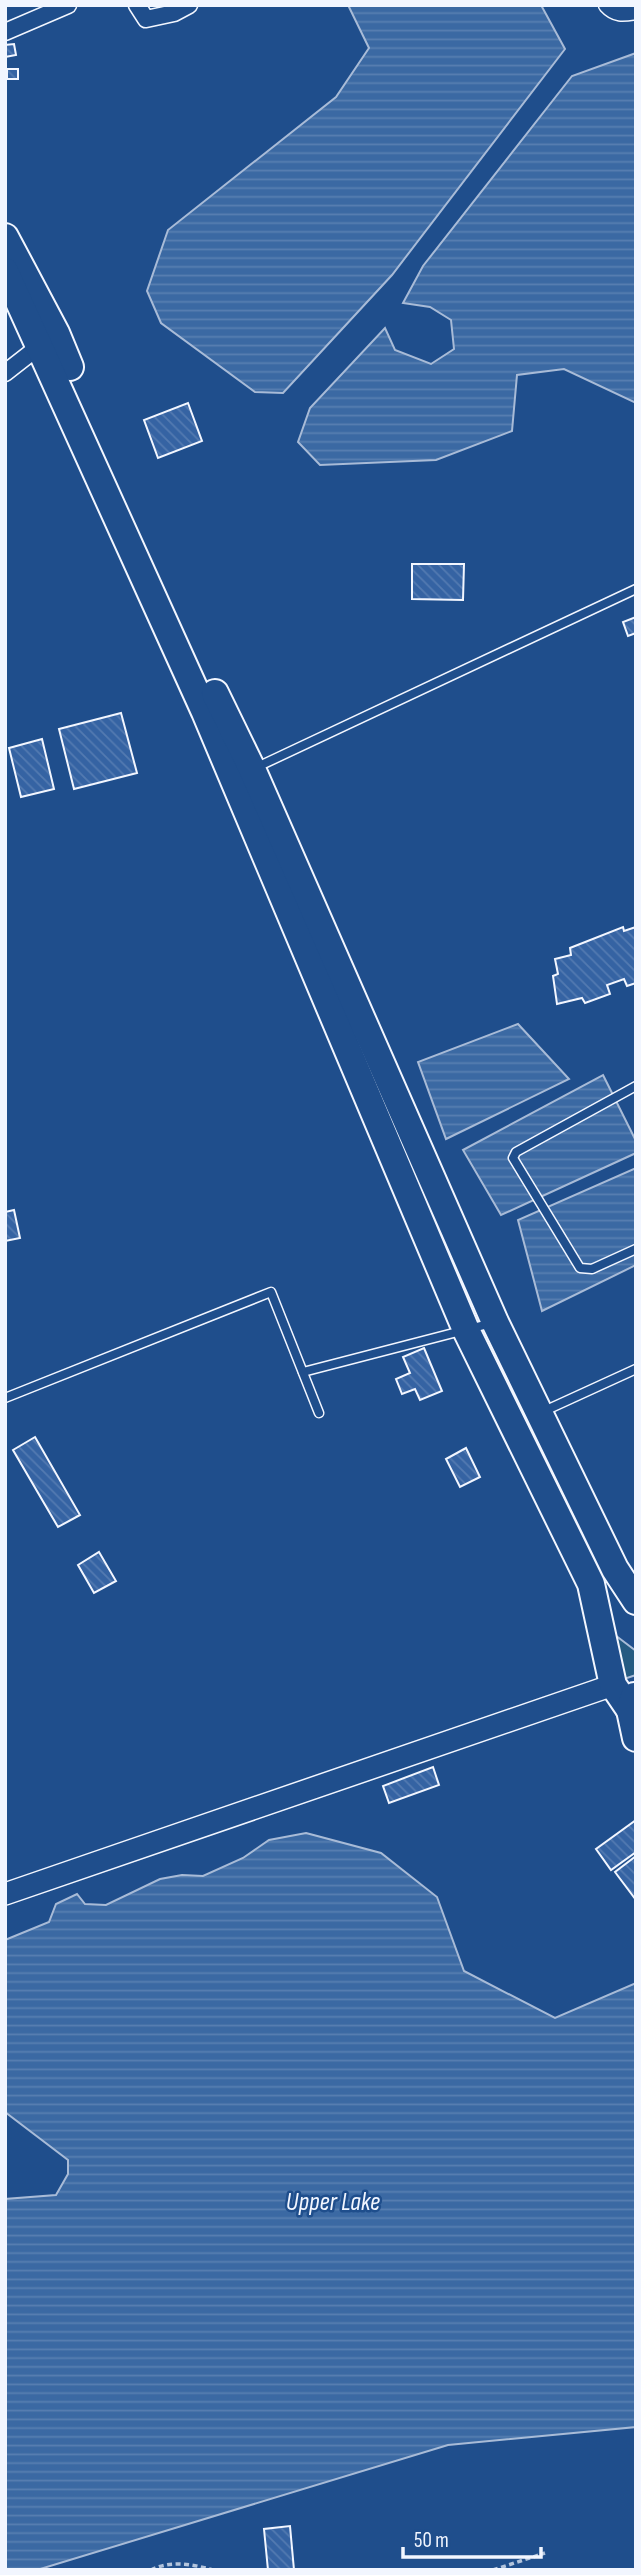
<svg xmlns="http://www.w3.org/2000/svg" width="641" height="2575" viewBox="0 0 641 2575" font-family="'Sofia Sans Condensed',sans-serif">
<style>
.green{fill:#245a82;stroke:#a8bbd7;stroke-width:2}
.water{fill:url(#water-rules);stroke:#a8bbd7;stroke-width:2}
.building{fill:url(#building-back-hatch);stroke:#f2f6ff;stroke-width:2}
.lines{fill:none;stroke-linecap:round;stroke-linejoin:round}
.service-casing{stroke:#f2f6ff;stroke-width:11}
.minor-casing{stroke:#f2f6ff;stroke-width:19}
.tertiary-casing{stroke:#f2f6ff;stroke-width:24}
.primary-casing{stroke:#f2f6ff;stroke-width:30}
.path{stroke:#b3c4dc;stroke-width:3.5;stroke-dasharray:5 3.5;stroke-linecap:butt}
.service{stroke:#1f4e8c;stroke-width:8}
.minor{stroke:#1f4e8c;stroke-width:16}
.tertiary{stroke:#1f4e8c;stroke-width:21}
.primary{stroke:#1f4e8c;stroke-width:26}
.labels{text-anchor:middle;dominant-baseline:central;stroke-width:5;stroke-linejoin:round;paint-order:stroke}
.water-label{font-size:26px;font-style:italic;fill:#f2f6ff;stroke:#1f4e8c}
</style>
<defs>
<pattern id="water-rules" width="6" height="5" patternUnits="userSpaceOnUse" patternTransform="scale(1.75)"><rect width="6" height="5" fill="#3b69a3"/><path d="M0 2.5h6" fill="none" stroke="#587fb1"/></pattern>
<pattern id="building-back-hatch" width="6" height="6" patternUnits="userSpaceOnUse" patternTransform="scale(1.75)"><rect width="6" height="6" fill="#3563a3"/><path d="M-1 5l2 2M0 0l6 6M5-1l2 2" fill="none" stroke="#537ab1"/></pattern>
</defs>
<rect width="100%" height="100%" fill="#1f4e8c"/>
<polygon class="green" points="611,1632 636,1651 636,1675 621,1680"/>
<g class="water">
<polygon points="348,5 541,5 565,49 392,275 283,393 255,392 161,323 147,291 168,230 336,97 369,48"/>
<polygon points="636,53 636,403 564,369 517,375 512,431 436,460 320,465 298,442 310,408 385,328 395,350 431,364 454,349 451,320 430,307 403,303 423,266 572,76"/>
<polygon points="518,1024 569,1079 446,1139 418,1062"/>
<polygon points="603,1075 636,1141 636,1153 501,1215 463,1150"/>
<polygon points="636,1168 636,1265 542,1311 518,1220"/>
<polygon points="306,1833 381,1853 437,1897 464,1971 555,2018 636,1983 636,2427 448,2445 37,2570 5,2570 5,2199 56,2195 68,2174 68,2160 5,2112 5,1940 49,1922 56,1904 77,1894 85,1904 106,1905 160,1879 182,1875 203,1876 243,1858 269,1840"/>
</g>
<g class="building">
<polygon points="14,44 16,55 5,57 5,45"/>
<rect x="7" y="69" width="11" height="10"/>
<polygon points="188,403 202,441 158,458 144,420"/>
<polygon points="412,564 464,564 463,600 412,599"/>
<polygon points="636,617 636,633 628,636 623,622"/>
<polygon points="121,713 137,773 74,789 59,729"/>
<polygon points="42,739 54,789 21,797 9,748"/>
<polygon points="623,927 624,931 636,927 636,983 627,986 624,979 607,985 610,994 585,1003 582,998 557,1004 553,976 558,974 555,959 571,955 570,948"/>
<polygon points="14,1210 20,1238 5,1241 5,1212"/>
<polygon points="424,1348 442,1391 420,1400 415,1389 402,1394 396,1379 410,1373 403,1357"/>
<polygon points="35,1437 80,1515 58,1527 13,1450"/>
<polygon points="466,1448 480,1477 460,1487 446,1459"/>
<polygon points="99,1552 116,1581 94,1593 78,1565"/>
<polygon points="433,1767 439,1785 389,1803 383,1786"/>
<polygon points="636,1820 636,1852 611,1870 596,1849"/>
<polygon points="636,1856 636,1900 615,1872"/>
<polygon points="290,2526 294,2570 268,2570 264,2529"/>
</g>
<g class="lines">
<defs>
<g id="service">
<polyline points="255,768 636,589"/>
<polyline points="636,1086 516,1152 513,1158 580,1268 592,1269 636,1249"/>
<polyline points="303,1372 492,1323"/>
<polyline points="5,1398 271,1292 319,1413"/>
<polyline points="542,1412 636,1369"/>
</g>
<g id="minor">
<polyline points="137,5 146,19 174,13 189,5"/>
<path d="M 607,5 C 616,15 624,13 636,11"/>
<polyline points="5,32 68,5"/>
<polyline points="5,373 46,341"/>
</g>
<polyline id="tertiary" points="5,1894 613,1685"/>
<g id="primary">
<polyline points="5,237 56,333 70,367"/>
<polyline points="5,271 205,712 466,1330 591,1584 613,1685 630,1710"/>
<polyline points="215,693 252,769 495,1322 615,1569 636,1601"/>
<polyline points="634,1696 630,1710 636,1738"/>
</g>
</defs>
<use href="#service" class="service-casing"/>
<use href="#minor" class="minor-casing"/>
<use href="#tertiary" class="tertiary-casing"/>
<use href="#primary" class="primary-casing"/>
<g class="path">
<path d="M 151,2570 C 171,2560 192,2564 213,2570"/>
<polyline points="493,2570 545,2553"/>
</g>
<use href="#service" class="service"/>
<use href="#minor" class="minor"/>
<use href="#tertiary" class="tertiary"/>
<use href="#primary" class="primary"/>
</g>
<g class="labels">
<g class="water-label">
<text x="333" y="2202">Upper Lake</text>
</g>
</g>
<rect width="641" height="2575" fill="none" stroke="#f2f6ff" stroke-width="14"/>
<path d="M403 2547v10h138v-10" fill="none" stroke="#f2f6ff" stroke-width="3.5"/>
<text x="414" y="2547" font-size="21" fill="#f2f6ff" stroke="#1f4e8c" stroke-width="5" paint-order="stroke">50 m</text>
</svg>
